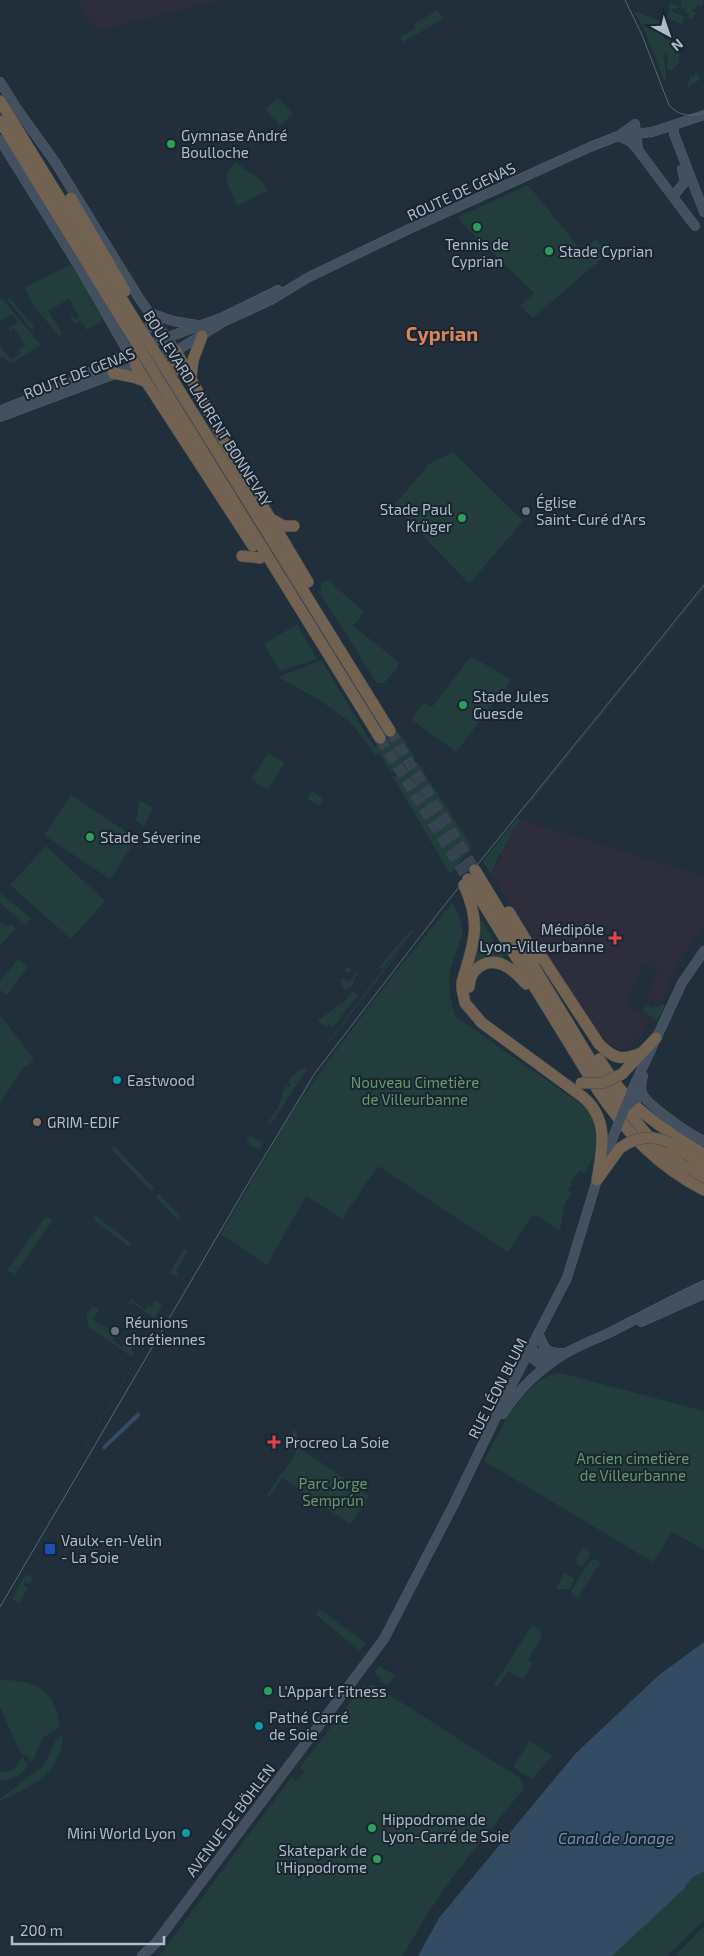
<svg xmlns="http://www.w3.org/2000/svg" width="704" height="1956" viewBox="0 0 704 1956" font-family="'Exo 2',sans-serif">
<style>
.medical{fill:#2d2d3c}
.green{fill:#233c3c}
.water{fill:#334c64}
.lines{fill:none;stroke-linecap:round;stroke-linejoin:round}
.highway-tunnel{stroke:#364450;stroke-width:11;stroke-dasharray:11 5.5;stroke-linecap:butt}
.secondary-casing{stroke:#525e69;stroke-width:10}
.highway-casing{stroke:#3f4b56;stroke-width:12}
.secondary{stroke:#42505f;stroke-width:9}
.highway{stroke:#726251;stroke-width:11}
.tram{stroke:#566573;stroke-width:1}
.secondary-bridge-casing{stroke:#525e69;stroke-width:10;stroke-linecap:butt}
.highway-bridge-casing{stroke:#3f4b56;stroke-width:12;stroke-linecap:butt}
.secondary-bridge{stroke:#42505f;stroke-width:9}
.highway-bridge{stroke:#726251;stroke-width:11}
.leisure-dot{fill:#2e9e5b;stroke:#1a2530;stroke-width:2}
.worship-dot{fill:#6b7280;stroke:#1a2530;stroke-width:2}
.health-dot{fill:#e0444e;stroke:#1a2530;stroke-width:2}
.culture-dot{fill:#0f9aa8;stroke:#1a2530;stroke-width:2}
.education-dot{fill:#8d6e63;stroke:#1a2530;stroke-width:2}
.transit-dot{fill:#1a4fb4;stroke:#1a2530;stroke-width:2}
.labels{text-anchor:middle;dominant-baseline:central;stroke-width:4;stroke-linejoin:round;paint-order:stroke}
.poi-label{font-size:15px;fill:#afbbc8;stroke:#1a2530;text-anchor:start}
.street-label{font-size:15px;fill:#afbbc8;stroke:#1a2530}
.park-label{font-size:15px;fill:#659a6c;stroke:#1a2530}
.water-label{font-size:16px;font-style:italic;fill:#6e8fad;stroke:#1a2530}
.district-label{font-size:20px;font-weight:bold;fill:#d98459;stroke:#1a2530}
</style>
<rect width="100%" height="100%" fill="#212f3b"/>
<g class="medical">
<polygon points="77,0 221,0 103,30 98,30 93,27"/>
<polygon points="522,820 704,876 704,928 678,962 661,1004 647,998 658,970 644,964 625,1004 641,1012 640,1015 650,1020 641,1038 638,1037 630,1047 621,1050 601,1041 491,875 513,830"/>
</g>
<g class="green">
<polygon points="682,0 704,0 702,7 698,5 696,9 692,9 692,11 696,13 692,19 688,18 689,14 685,12 686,9 680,7"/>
<polygon points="670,3 679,6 677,10 673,8 671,11 685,17 682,24 667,18 669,11 668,7"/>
<polygon points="438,10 443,19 403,42 400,37 416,28 414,24"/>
<polygon points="634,11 662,22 663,37 682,45 680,50 676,50 681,53 678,59 680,61 672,71 667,69 668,56 664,54 666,79 664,80 644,29"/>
<polygon points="696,72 701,79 686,88 691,75 694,76"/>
<polygon points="278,98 293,114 280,126 265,109"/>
<polygon points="235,162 263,182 267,191 237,206 228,185 226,176"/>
<polygon points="528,185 581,250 596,239 607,254 533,318 520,306 534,293 462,223 458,217"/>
<polygon points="73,263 103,321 87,330 81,321 75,324 70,317 72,315 75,320 79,316 69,299 48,311 62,333 59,336 34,306 26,290 24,288"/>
<polygon points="10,298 34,327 33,331 7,300"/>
<polygon points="2,299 41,345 12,363 10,361 8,363 4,357 0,359 0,345 10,359 20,354 18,350 25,346 14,328 10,331 8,328 18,322 11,314 0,322 0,300"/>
<polygon points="453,452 523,521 469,584 394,505 429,464"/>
<polygon points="325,581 329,581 364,612 353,626 399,662 397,664 399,666 384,683 377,683 321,595 321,584"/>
<polygon points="704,587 704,589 531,802 530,801"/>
<polygon points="297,624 317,659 280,671 264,644"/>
<polygon points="471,656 508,678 511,681 456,752 411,719 424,702 432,707"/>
<polygon points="321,660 374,747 399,732 415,758 391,773 378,752 376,756 372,750 350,722 318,699 280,678 284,675"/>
<polygon points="268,753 285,763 268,790 251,779"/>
<polygon points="417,762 472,847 450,874 393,777"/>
<polygon points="312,791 323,799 319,806 307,799"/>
<polygon points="71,795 137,839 110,879 44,835"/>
<polygon points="141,801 153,808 144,826 136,821 139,802"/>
<polygon points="517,818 521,821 513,830 501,854 499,854 491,875 483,861"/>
<polygon points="46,846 105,901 71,939 10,885"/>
<polygon points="0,893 31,918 25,925 0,903"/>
<path d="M 452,903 C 459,914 463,922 462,935 C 450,971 444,979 455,1016 L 589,1110 L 595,1119 L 597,1151 L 584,1173 L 580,1171 L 571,1180 L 572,1184 L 568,1190 L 572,1192 L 564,1205 L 560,1231 L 538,1216 L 531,1217 L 508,1252 L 378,1166 L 342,1219 L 306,1196 L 267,1265 L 221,1234 L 306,1088 L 387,981 L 319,1070 L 297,1106 L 320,1072 L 390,979 Z"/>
<polygon points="478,915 508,963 472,968"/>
<polygon points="0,922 7,927 11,924 16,928 0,946"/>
<polygon points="411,930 413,931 382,969 379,967"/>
<polygon points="415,931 323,1050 290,1097 322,1050 377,977"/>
<polygon points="18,959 28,967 7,995 0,990 0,981"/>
<polygon points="347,967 351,969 349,973 345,972 342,978 350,982 356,973 353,970 358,972 351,987 346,989 345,991 340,980"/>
<polygon points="353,990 358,995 333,1027 329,1024 326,1027 317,1021 345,1001"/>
<polygon points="661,1004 665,1005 657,1021 643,1011 646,1006 654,1008 655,1006 659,1007"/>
<polygon points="0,1015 34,1059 27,1067 25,1066 0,1103"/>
<path d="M 308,1067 L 271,1124 L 268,1123 L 276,1110 L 277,1110 L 279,1108 L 278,1106 C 283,1098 281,1094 286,1085 L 288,1088 L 291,1084 L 288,1083 C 293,1074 298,1070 308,1067 Z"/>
<polygon points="250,1135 263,1143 259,1150 246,1142"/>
<polygon points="114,1146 154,1188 151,1191 111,1149"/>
<polygon points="159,1194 180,1216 178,1220 156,1197"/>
<polygon points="46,1216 53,1220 15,1274 7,1270"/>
<polygon points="96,1216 131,1243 128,1246 93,1219"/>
<polygon points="184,1248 188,1252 176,1271 179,1276 178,1277 170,1273"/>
<polygon points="132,1299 145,1310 148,1305 151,1307 156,1299 162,1306 154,1319 132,1302 130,1305 128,1304"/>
<polygon points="93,1306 99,1310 93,1319 110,1331 109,1333 115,1337 113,1340 122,1347 133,1332 130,1329 139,1335 131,1350 134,1353 132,1357 89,1327 86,1315"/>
<polygon points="136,1359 137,1359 84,1449 83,1449"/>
<path d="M 560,1373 L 704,1411 L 704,1550 L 672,1532 L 653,1562 L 484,1461 C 498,1432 526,1376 560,1373 Z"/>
<polygon points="296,1430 300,1448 369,1496 350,1524 282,1478 270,1497 267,1495 296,1453 292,1432"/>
<polygon points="584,1547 589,1551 590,1556 582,1567 574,1562"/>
<polygon points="595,1559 601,1562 577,1599 572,1595 571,1591 591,1560"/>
<polygon points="564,1573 575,1579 569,1589 556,1589"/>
<polygon points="26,1574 33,1578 30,1584 25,1582 24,1585 28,1588 20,1603 12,1599"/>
<polygon points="319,1609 366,1643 360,1651 315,1614"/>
<polygon points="532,1625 540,1630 542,1637 528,1660 533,1664 523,1680 508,1671 497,1687 494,1685"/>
<polygon points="378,1666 395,1675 388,1686 380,1681 381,1678 374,1673"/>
<path d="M 0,1680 C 35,1680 55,1689 60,1726 L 43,1738 L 32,1762 L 26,1755 L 22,1756 L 0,1707 Z"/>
<polygon points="374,1685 520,1778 524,1788 454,1875 424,1919 403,1956 159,1956 292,1776 295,1781 305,1773 300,1767 362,1687"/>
<path d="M 63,1734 C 60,1776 33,1785 0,1801 L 0,1799 L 44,1765 L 56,1740 Z"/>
<polygon points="530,1741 552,1756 532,1779 513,1767"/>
<path d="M 22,1757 L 29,1765 C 21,1775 12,1781 0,1781 L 0,1772 C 11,1773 18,1767 22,1757 Z"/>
<path d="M 704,1872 L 704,1920 L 667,1956 L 612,1956 L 684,1889 C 689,1881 694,1874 704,1872 Z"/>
<polygon points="704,1926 704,1956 675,1956"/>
</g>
<g class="water">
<polygon points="138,1412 141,1415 104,1450 102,1447"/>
<path d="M 704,1642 L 704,1872 C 694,1874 689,1881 684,1889 L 612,1956 L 418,1956 L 439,1918 L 576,1753 L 659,1675 Z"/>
</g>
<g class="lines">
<g class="highway-tunnel">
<polyline points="390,731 475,870"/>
<polyline points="380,738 468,879"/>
</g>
<defs>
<g id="secondary">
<polyline points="0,82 17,109 55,162 139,298 176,351"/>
<polyline points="674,125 674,134 704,212"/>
<polyline points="621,134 635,124 638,150"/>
<polyline points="619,136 631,142 638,150 695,226"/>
<polyline points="0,140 80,268 136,366"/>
<polyline points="673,196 685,182 682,169"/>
<polyline points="150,313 173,321 197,325"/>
<path d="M 139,337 C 148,331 153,324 149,313"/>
<polyline points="4,409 63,386 135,349 221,318 278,290"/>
<polyline points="0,417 176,351 223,322 271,300 309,277 407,230 590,147 618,136 652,132 704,115"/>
<path d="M 643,1076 C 641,1082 640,1089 643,1095 C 650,1107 691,1135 704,1141"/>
<polyline points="633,1088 682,983 704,951"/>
<polyline points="641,1322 704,1294"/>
<path d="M 539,1335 C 545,1352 548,1353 565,1353"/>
<path d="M 529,1352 C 538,1351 545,1357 550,1364 C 539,1364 533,1362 529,1352 Z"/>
<path d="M 503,1414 C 518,1390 541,1368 566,1353 C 580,1345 596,1339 611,1332 C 642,1316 672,1300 704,1285"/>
<polyline points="142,1956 155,1944 384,1639 454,1504 510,1388 567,1278 597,1180 613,1137"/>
</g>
<g id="highway">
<polyline points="0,101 134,319"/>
<polyline points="0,121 124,323"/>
<polyline points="71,198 125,291"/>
<polyline points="147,346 136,359 136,366 253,546"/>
<polyline points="176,351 226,444 308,582"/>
<polyline points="157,370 172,366 190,376"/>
<polyline points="113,373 133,377 145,381"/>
<polyline points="191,377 193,360 202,336"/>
<polyline points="174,382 390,731"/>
<polyline points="163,387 380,738"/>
<polyline points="273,520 284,526 294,526"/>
<polyline points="242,556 260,558"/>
<polyline points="475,870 606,1085 654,1143 684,1166 704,1177"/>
<path d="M 468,879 L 599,1092 C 629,1135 657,1166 704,1190"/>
<path d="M 464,885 C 482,926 474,941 462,982 L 462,989 L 465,1003 L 482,1023 L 583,1097 C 610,1120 602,1150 597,1180"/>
<polyline points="509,912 537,958"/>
<path d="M 536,948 L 599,1044 C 614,1059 621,1061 641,1053"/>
<path d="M 469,987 C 470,978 472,972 479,967 C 497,954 515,971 526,984"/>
<path d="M 599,1059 C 607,1071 615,1083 624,1094 C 640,1114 681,1141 704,1154"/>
<polyline points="622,1074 656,1038"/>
<polyline points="671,1143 704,1166"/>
<polyline points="599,1177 620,1148"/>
</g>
</defs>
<use href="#secondary" class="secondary-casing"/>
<use href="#highway" class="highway-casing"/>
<use href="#secondary" class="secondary"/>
<use href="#highway" class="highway"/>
<g class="tram">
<path d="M 625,0 L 642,35 L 669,105 C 679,116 690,117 704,113"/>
<polyline points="0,1607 252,1177 315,1073 443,907 704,585"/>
</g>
<defs>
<g id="secondary-bridge">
<polyline points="627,1106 635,1099 642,1097"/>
<polyline points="613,1137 633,1088"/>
</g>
<g id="highway-bridge">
<polyline points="134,319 174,382"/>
<polyline points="124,323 163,387"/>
<polyline points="581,1083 603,1083 622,1074"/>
<path d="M 620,1148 C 637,1136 652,1135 671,1143"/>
</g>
</defs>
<use href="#secondary-bridge" class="secondary-bridge-casing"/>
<use href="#highway-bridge" class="highway-bridge-casing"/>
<use href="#secondary-bridge" class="secondary-bridge"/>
<use href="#highway-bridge" class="highway-bridge"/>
</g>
<g class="leisure-dot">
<circle cx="171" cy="144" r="5"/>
<circle cx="477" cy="227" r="5"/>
<circle cx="549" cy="251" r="5"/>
<circle cx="462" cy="518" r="5"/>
<circle cx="463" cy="705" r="5"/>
<circle cx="90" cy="837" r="5"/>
<circle cx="268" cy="1691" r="5"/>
<circle cx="372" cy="1828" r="5"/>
<circle cx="377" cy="1859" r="5"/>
</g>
<g class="worship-dot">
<circle cx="526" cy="511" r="5"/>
<circle cx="115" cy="1331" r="5"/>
</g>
<g class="health-dot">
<path d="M612.5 930.5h5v5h5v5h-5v5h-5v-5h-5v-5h5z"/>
<path d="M271.5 1434.5h5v5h5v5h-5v5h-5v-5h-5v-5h5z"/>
</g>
<g class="culture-dot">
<circle cx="117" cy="1080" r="5"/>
<circle cx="259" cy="1726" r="5"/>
<circle cx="186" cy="1833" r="5"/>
</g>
<circle class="education-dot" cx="37" cy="1122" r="5"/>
<rect class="transit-dot" x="44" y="1543" width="12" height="12" rx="2.5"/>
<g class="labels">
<g class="poi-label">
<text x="181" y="135">Gymnase André<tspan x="181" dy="17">Boulloche</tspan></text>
<text x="477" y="244" text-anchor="middle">Tennis de<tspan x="477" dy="17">Cyprian</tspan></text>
<text x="559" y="251">Stade Cyprian</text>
<text x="536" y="502">Église<tspan x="536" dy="17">Saint-Curé d'Ars</tspan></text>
<text x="452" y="509" text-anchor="end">Stade Paul<tspan x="452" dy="17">Krüger</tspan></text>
<text x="473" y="696">Stade Jules<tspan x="473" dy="17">Guesde</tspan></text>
<text x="100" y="837">Stade Séverine</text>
<text x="604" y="929" text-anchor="end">Médipôle<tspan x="604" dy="17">Lyon-Villeurbanne</tspan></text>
<text x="127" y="1080">Eastwood</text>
<text x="47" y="1122">GRIM-EDIF</text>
<text x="125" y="1322">Réunions<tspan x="125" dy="17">chrétiennes</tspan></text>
<text x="285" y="1442">Procreo La Soie</text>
<text x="61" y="1540">Vaulx-en-Velin<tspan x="61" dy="17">- La Soie</tspan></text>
<text x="278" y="1691">L'Appart Fitness</text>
<text x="269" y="1717">Pathé Carré<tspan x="269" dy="17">de Soie</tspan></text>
<text x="382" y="1819">Hippodrome de<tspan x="382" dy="17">Lyon-Carré de Soie</tspan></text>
<text x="176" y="1833" text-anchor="end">Mini World Lyon</text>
<text x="367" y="1850" text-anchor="end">Skatepark de<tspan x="367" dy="17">l'Hippodrome</tspan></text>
</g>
<g class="street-label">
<text transform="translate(461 191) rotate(-25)">ROUTE DE GENAS</text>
<text transform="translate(79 373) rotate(-21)">ROUTE DE GENAS</text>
<text transform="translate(208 408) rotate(58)">BOULEVARD LAURENT BONNEVAY</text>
<text transform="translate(497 1388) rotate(-63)">RUE LÉON BLUM</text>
<text transform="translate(230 1820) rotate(-53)">AVENUE DE BÖHLEN</text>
</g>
<g class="park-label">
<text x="415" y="1082">Nouveau Cimetière<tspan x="415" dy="17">de Villeurbanne</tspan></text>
<text x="633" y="1458">Ancien cimetière<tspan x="633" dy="17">de Villeurbanne</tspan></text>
<text x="333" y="1483">Parc Jorge<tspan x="333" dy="17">Semprún</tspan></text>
</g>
<g class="water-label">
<text x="616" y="1837">Canal de Jonage</text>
</g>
<g class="district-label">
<text x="442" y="333">Cyprian</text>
</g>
</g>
<g transform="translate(669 35) rotate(140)" stroke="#1a2530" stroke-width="4" paint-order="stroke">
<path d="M0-4L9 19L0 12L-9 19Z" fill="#afbbc8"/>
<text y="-8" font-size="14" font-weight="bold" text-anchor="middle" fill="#afbbc8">N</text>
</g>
<path d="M12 1936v8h152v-8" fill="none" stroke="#afbbc8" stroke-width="2.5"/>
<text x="20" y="1936" font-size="15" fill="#afbbc8" stroke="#1a2530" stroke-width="4" paint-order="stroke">200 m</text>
</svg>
